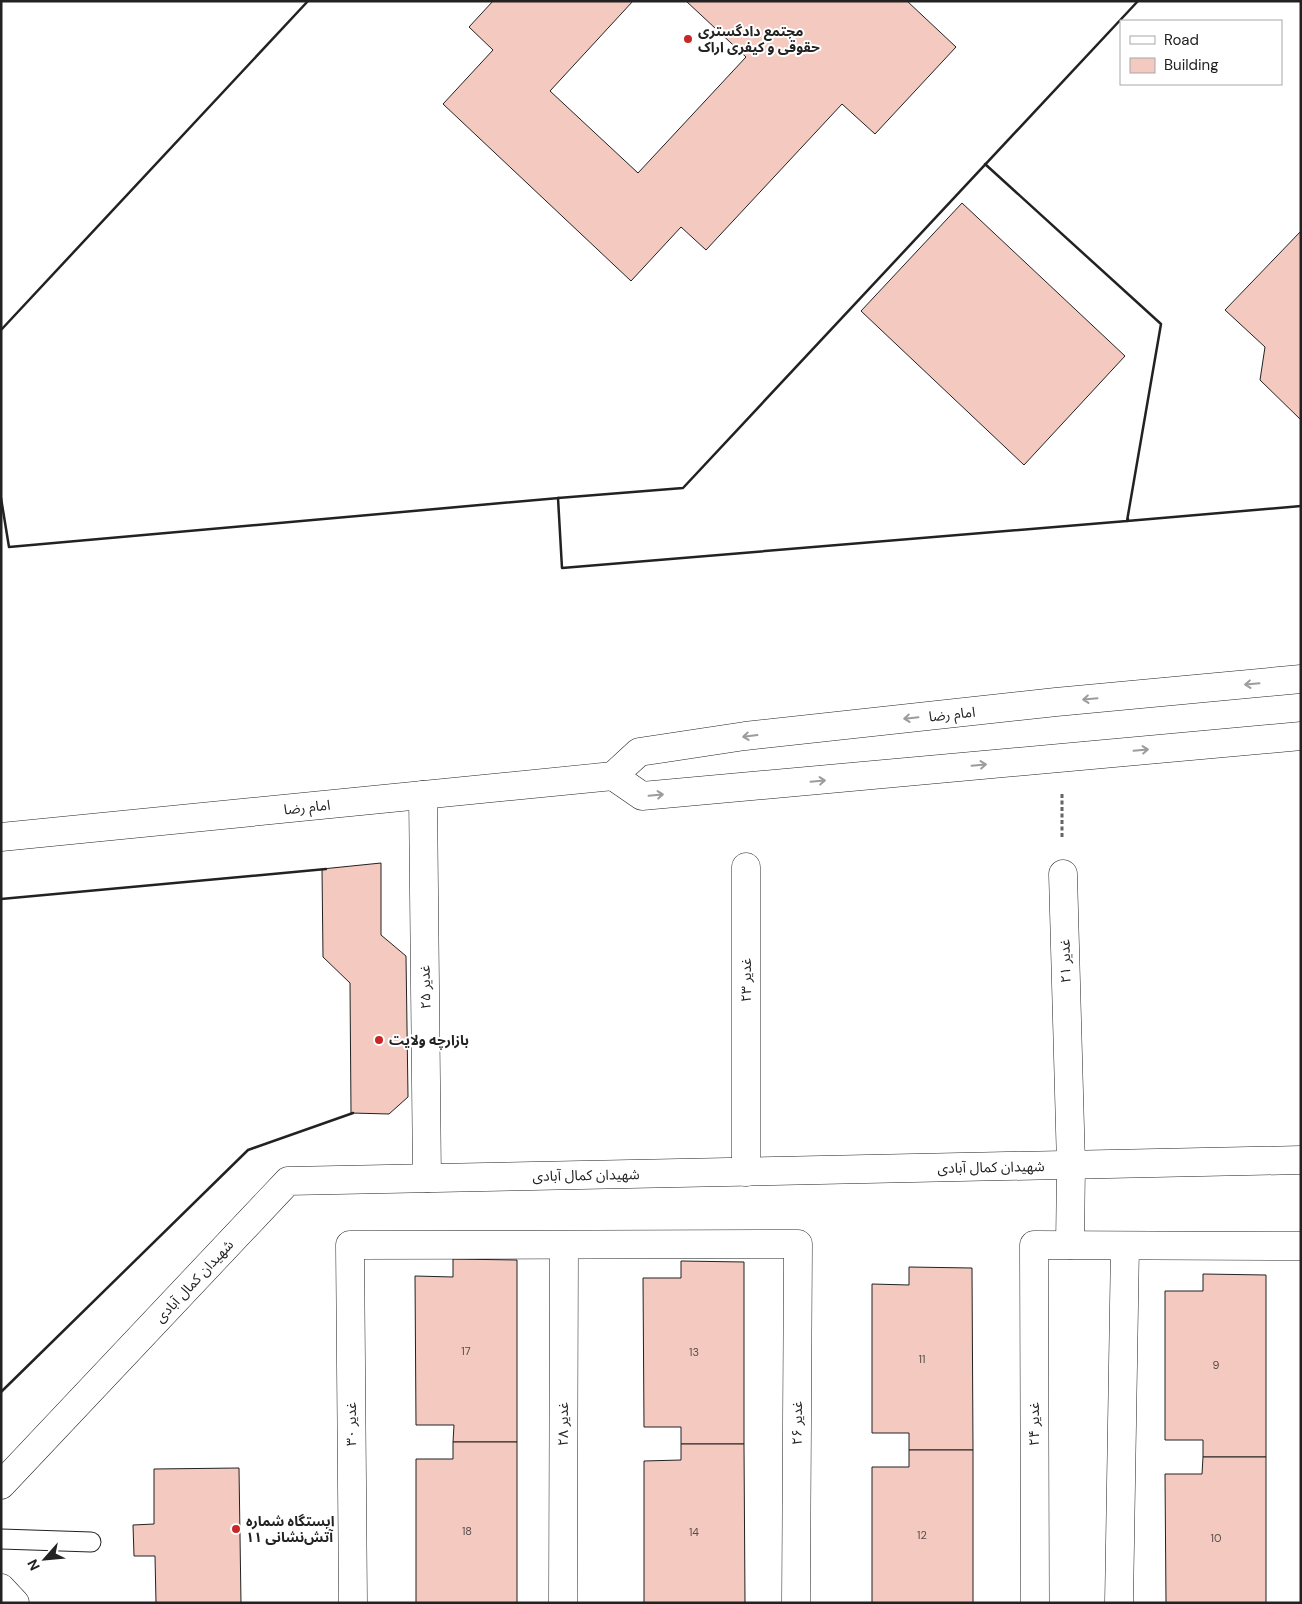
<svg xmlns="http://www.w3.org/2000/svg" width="1302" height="1604" viewBox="0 0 1302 1604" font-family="'DM Sans','Noto Sans Arabic',sans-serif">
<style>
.building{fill:#f3c9c0;stroke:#222}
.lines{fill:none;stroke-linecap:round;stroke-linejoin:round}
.service-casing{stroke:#222;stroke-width:21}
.minor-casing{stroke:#222;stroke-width:29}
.tertiary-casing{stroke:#222;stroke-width:29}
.secondary-casing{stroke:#222;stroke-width:29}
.path{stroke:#646464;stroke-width:3;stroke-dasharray:4 2.5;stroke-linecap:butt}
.service{stroke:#fff;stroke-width:19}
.minor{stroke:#fff;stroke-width:28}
.tertiary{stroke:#fff;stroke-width:28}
.secondary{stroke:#fff;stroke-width:28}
.wall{stroke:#222;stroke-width:2.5}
.oneway{stroke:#9c9c9c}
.poi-dot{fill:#c62828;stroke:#fff;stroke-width:2}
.labels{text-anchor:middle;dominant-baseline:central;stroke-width:4;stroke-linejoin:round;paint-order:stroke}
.number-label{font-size:11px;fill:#564c4a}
.poi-label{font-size:14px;font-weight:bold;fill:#222;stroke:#fff;text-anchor:start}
.street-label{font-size:14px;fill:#222;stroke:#fff}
</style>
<rect width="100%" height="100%" fill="#fff"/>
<g class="building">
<polygon points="493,1 633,1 550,91 638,173 746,57 686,1 907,1 956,47 875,134 842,104 706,250 681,227 631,281 443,104 493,50 469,27"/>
<polygon points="962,203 1125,356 1024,465 861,311"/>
<polygon points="1301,231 1301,420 1260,380 1265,347 1225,310"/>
<polygon points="381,863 381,935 406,956 408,1097 389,1114 351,1113 350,983 323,957 322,869"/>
<polygon points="453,1259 517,1260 517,1442 453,1442 454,1425 416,1425 415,1276 453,1277"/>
<polygon points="681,1261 744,1262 744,1444 681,1444 681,1427 644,1427 643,1278 681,1278"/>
<polygon points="909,1267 972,1268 973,1450 909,1450 909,1433 872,1433 872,1284 909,1285"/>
<polygon points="1203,1274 1266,1275 1266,1457 1203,1457 1203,1440 1165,1440 1165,1291 1203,1291"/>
<polygon points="453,1442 517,1442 517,1603 416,1603 416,1459 453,1459"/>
<polygon points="681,1444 744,1444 745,1603 644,1603 644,1461 681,1460"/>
<polygon points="909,1450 973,1450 973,1603 872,1603 872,1467 909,1467"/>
<polygon points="1203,1457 1266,1457 1266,1603 1166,1603 1165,1474 1202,1474"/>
<polygon points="239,1468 241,1603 156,1603 155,1556 134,1556 133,1525 154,1524 154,1469"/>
</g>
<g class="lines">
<defs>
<polyline id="service" points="1,1539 91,1542"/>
<g id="minor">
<polyline points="423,795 427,1178"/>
<polyline points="746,867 746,1172"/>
<polyline points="1063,874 1071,1165 1070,1245"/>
<polyline points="353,1603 350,1245 798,1244 796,1603"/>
<polyline points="563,1603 564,1245"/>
<polyline points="1035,1603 1034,1245 1301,1246"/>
<polyline points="1119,1603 1125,1246"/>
</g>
<polyline id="tertiary" points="1,1485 288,1181 1301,1160"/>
<g id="secondary">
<polyline points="613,776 642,796 1301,736"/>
<polyline points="1,837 613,776 639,752 745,736 1056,702 1301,679"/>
<polyline points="1,1588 15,1603"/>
</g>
</defs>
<use href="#service" class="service-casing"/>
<use href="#minor" class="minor-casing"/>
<use href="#tertiary" class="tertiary-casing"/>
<use href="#secondary" class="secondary-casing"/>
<polyline class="path" points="1062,794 1062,838"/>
<use href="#service" class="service"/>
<use href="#minor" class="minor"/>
<use href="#tertiary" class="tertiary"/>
<use href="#secondary" class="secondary"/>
<g class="wall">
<polyline points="985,164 1161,324 1127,521 562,568 558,498 683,488 1138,1"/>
<polyline points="1,330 308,1"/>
<polyline points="1,498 9,547 559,498"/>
<polyline points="1128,519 1127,521 1301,506"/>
<polyline points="1,899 326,869"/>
<polyline points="1,1392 248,1150 353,1113"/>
</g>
</g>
<defs><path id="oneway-shaft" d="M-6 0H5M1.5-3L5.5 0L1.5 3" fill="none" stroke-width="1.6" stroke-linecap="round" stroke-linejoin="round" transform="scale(1.25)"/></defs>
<g class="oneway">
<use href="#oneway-shaft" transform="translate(1252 684) rotate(175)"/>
<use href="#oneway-shaft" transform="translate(1090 699) rotate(175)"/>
<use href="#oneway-shaft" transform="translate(911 718) rotate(174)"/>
<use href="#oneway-shaft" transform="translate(750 736) rotate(173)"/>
<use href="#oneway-shaft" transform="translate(1141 750) rotate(-5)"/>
<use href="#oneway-shaft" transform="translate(979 765) rotate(-5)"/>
<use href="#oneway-shaft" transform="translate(818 781) rotate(-5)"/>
<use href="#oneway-shaft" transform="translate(656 795) rotate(-5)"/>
</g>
<g class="poi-dot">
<circle cx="688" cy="39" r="5"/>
<circle cx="379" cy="1040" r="5"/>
<circle cx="236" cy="1529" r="5"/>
</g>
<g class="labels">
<g class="number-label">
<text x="466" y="1351">17</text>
<text x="694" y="1352">13</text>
<text x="922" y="1359">11</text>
<text x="1216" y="1365">9</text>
<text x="467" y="1531">18</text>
<text x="694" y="1532">14</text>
<text x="922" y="1535">12</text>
<text x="1216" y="1538">10</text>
</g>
<g class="poi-label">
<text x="698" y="31">مجتمع دادگستری<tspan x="698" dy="16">حقوقی و کیفری اراک</tspan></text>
<text x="389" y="1040">بازارچه ولایت</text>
<text x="246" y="1521">ایستگاه شماره<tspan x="246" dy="16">۱۱ آتش‌نشانی</tspan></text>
</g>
<g class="street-label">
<text transform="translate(952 714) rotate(-6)">امام رضا</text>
<text transform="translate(307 807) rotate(-6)">امام رضا</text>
<text transform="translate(1065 961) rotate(-91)">غدیر ۲۱</text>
<text transform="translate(746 980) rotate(-90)">غدیر ۲۳</text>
<text transform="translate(425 987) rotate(-91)">غدیر ۲۵</text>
<text transform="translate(991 1167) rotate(-1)">شهیدان کمال آبادی</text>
<text transform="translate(586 1175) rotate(-1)">شهیدان کمال آبادی</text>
<text transform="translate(194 1281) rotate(-47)">شهیدان کمال آبادی</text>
<text transform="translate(797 1423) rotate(-90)">غدیر ۲۶</text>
<text transform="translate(351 1424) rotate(-90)">غدیر ۳۰</text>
<text transform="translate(563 1424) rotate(-90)">غدیر ۲۸</text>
<text transform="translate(1034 1424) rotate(-90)">غدیر ۲۴</text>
</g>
</g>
<rect width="1302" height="1604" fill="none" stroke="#222222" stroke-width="5"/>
<rect x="1120" y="20" width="162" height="65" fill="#ffffff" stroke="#a7a7a7"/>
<rect x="1130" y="36" width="25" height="8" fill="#ffffff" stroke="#a7a7a7"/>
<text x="1164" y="45" font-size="15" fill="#222222">Road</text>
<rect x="1130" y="58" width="25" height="15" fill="#f3c9c0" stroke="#a7a7a7"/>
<text x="1164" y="70" font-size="15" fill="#222222">Building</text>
<g transform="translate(45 1559) rotate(243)" stroke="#ffffff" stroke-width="4" paint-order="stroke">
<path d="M0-4L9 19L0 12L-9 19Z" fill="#222222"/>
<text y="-8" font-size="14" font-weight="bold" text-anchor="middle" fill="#222222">N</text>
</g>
</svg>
